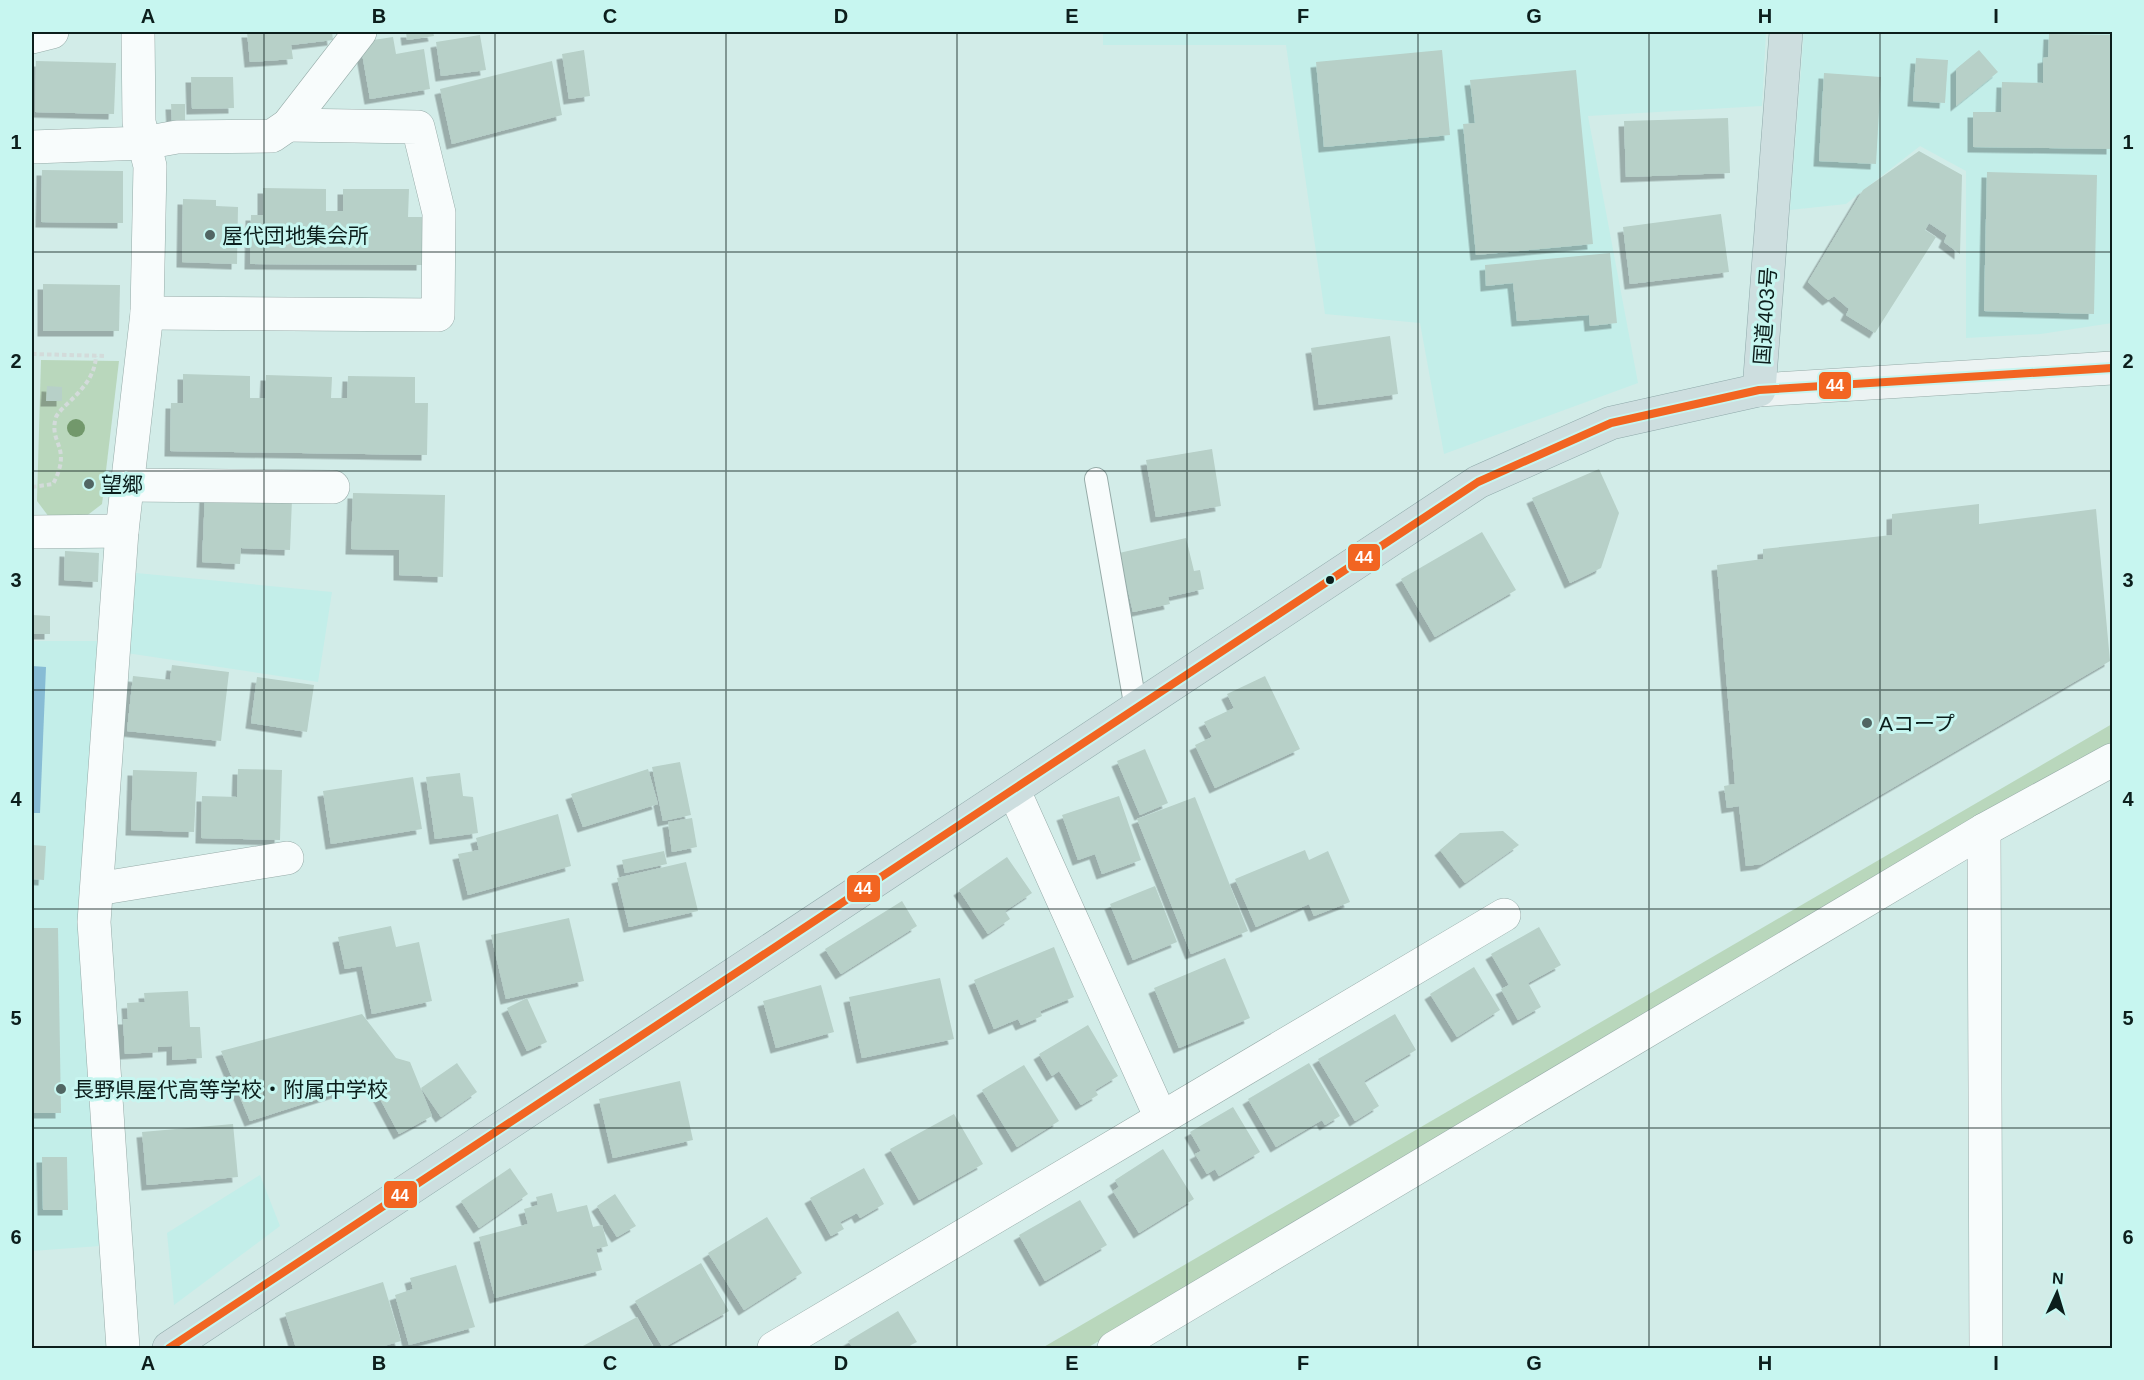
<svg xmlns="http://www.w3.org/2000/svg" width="2144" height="1380" viewBox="0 0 2144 1380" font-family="Helvetica,'Noto Sans JP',sans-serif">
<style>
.built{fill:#c3eee9}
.green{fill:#b9d7bc}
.water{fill:#87bcd5}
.building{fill:#b7d0c8;filter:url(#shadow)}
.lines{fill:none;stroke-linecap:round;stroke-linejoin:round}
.lane-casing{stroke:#96aba8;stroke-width:24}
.street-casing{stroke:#96aba8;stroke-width:34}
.secondary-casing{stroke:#96aba8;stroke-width:34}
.highway-casing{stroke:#8fa9aa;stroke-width:34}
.path{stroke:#d3dbda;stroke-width:4;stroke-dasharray:4.5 3;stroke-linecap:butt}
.lane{stroke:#f8fcfc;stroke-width:22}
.street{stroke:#f8fcfc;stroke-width:33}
.secondary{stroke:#ecf3f3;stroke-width:33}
.highway{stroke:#cddedf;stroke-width:33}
.bus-1-casing{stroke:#c7f6f0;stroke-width:12}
.bus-1{stroke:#f26522;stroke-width:8}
.tree{fill:#72986b}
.grid{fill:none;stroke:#0c1e1c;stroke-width:1.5;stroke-opacity:0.55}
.poi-dot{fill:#516663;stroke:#c7f6f0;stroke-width:2}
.bus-dot{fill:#0c1e1c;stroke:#c7f6f0;stroke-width:2}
.labels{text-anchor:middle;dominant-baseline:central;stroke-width:6;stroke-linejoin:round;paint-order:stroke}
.poi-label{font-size:21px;fill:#0c1e1c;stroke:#c7f6f0;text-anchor:start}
.street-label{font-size:21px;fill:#0c1e1c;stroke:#c7f6f0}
.line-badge{stroke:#c7f6f0;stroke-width:2}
.badge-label{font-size:16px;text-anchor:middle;font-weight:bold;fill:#fff}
.neatline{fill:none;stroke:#0c1e1c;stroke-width:2}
.grid-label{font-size:20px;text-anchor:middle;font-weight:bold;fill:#0c1e1c}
</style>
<defs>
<filter id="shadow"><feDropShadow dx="-5.5" dy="5.5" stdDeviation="0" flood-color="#0004"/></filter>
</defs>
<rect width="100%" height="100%" fill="#d2ece8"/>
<g class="built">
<polygon points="1103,32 1766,32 1762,106 1588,116 1638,383 1444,454 1420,323 1325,314 1286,45 1103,45"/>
<polygon points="1804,32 2112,32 2112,323 2041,334 1966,338 1966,171 1920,146 1846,204 1790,210"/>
<polygon points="126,572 332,592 318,682 120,652"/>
<polygon points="32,641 98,641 100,1246 32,1251"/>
<polygon points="260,1175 280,1226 174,1305 167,1233"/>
</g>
<g class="green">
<polygon points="41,360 119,361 102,504 85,517 49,517 37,501"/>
<polygon points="2112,724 2112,745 1087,1348 1042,1348"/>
</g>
<polygon class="water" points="32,666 46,667 40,813 32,813"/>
<g class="building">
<polygon points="247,32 332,32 333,40 291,45 293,59 250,62"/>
<polygon points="406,32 433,32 434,36 407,40"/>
<polygon points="2049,34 2112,35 2112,149 1973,147 1973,112 2001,112 2002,82 2043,83 2043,58 2048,57"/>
<polygon points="480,35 486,70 441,76 436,42"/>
<polygon points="393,37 396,54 424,49 430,89 370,99 360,42"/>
<polygon points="584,50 590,96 569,99 562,54"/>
<polygon points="1442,50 1450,135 1324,147 1316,62"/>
<polygon points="1979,50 1998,72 1956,106 1956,69"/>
<polygon points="1916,58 1948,60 1945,103 1913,101"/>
<polygon points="36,61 116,63 114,114 35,112"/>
<polygon points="552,61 562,115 452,144 440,89"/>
<polygon points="1576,70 1593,244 1476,255 1463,124 1475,123 1470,80"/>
<polygon points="1824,73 1881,77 1876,164 1819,161"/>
<polygon points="191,77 233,77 234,108 192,109"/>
<polygon points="171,104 185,104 185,122 172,122"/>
<polygon points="1728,118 1730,173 1626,177 1624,121"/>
<polygon points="1919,151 1962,175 1960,254 1944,242 1947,235 1929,223 1925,230 1936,237 1875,333 1846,315 1849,309 1834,296 1828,300 1808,282 1863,190"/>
<polygon points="42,170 123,171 123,223 41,222"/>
<polygon points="1987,172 2097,175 2094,314 1984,311"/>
<polygon points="263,188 326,189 326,211 343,211 343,189 409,189 408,217 423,217 422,265 250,264 251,215 263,215"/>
<polygon points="183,199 216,200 216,206 238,207 237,264 182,262"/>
<polygon points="1721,214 1729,272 1630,284 1623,227"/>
<polygon points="1610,253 1617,323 1590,326 1589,315 1517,321 1513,283 1486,286 1485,265"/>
<polygon points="43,284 120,285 119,331 43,331"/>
<polygon points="1390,336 1398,394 1319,405 1311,348"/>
<polygon points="183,374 250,376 250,398 265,398 266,375 332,377 331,398 347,398 348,376 415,377 415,403 428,403 427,455 170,451 171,403 183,403"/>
<polygon points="47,386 62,387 62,401 46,401"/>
<polygon points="1212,449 1221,506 1156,517 1146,460"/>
<polygon points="1599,469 1619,513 1601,568 1570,583 1532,498"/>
<polygon points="353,493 445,495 443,577 399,575 399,550 351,549"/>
<polygon points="205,495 292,499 290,550 241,548 240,564 202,562"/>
<polygon points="1979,504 1979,524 2096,509 2110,661 1762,864 1746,866 1739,806 1727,808 1724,786 1735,784 1717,565 1763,559 1763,549 1892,535 1892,514"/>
<polygon points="1482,532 1516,590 1435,637 1401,579"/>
<polygon points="1186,538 1194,571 1200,570 1204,589 1168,597 1170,604 1133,612 1119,553"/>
<polygon points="65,551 99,553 98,582 64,580"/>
<polygon points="32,615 50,616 50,634 32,634"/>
<polygon points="172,665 229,672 221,741 127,731 133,676 170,680"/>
<polygon points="1265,676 1300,749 1215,788 1195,745 1212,737 1204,722 1234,708 1227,694"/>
<polygon points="257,677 314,685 307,732 251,723"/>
<polygon points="1145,749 1168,803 1140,815 1117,761"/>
<polygon points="680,762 691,815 663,821 652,767"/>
<polygon points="238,769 282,770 280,840 201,838 202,796 237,797"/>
<polygon points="648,769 658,804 583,827 571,794"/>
<polygon points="133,770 197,772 194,832 131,830"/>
<polygon points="460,773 463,796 473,797 478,833 435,839 426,777"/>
<polygon points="413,777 422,829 331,844 323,791"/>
<polygon points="1119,796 1141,860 1102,874 1095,854 1078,860 1062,815"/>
<polygon points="1195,797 1248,931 1191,954 1137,819"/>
<polygon points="558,814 571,866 468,895 458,854 479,850 476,838"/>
<polygon points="692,818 697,847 672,852 668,822"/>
<polygon points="1503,831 1519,845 1465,883 1440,850 1460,833"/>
<polygon points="32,845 46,846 44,880 32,879"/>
<polygon points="1305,850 1309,860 1328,851 1350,902 1314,916 1309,904 1256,927 1235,879"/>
<polygon points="664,851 667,864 625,873 622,860"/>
<polygon points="1007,857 1032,893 1005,911 1010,919 988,934 959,890"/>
<polygon points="686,862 698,911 629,927 617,878"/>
<polygon points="1155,886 1177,942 1133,960 1110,904"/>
<polygon points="902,901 917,926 841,974 825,949"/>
<polygon points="569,918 584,981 506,999 491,935"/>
<polygon points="391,926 396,947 419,942 432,1001 372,1014 362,966 345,969 338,937"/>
<polygon points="1539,927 1561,965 1528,983 1541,1007 1518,1020 1501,989 1509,985 1491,954"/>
<polygon points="32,928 58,928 61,1113 32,1113"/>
<polygon points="1054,947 1074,997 1040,1011 1042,1016 1021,1025 1018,1019 994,1029 974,980"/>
<polygon points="1225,958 1250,1018 1179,1048 1154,988"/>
<polygon points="1474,967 1500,1010 1457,1037 1430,994"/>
<polygon points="940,978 954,1039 862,1058 849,997"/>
<polygon points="821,985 834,1032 776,1048 763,1001"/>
<polygon points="188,991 190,1027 200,1027 202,1058 172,1060 172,1046 158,1047 158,1052 125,1054 123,1019 128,1019 127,1003 145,1002 144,993"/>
<polygon points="527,998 547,1042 527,1051 507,1008"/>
<polygon points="362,1014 396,1058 410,1062 432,1116 399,1134 371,1082 250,1121 221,1051"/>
<polygon points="1395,1014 1416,1050 1364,1081 1379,1106 1355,1121 1318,1059"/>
<polygon points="1088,1025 1118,1076 1095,1090 1098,1095 1081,1105 1059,1071 1052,1076 1039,1054"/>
<polygon points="457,1063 477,1092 441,1117 421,1088"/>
<polygon points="1309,1063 1340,1116 1325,1125 1322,1120 1276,1147 1248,1099"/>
<polygon points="1024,1065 1059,1121 1017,1147 982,1090"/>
<polygon points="680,1081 693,1140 613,1158 599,1099"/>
<polygon points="1233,1107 1260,1152 1219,1176 1215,1169 1207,1174 1195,1154 1201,1151 1190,1132"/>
<polygon points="954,1114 983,1164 919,1200 890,1149"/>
<polygon points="233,1124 238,1177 147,1185 142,1132"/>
<polygon points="1163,1149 1194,1199 1139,1233 1113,1191 1119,1187 1115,1180"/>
<polygon points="42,1157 67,1157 68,1210 43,1210"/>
<polygon points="510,1168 528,1194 479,1228 461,1201"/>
<polygon points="864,1168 884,1204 860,1218 857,1213 840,1222 844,1229 831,1236 810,1198"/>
<polygon points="552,1193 557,1212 587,1205 593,1227 602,1225 608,1246 596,1249 602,1270 495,1298 479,1237 528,1224 524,1209 538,1205 536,1197"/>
<polygon points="615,1194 636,1226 617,1237 597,1206"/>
<polygon points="1080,1200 1107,1245 1045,1281 1019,1235"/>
<polygon points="767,1217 802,1273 744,1310 708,1253"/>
<polygon points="701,1263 729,1311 663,1348 635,1301"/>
<polygon points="456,1265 475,1327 409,1345 395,1295 413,1289 410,1278"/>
<polygon points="383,1282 401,1341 377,1348 296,1348 285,1313"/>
<polygon points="898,1311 917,1342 905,1348 853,1348 848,1341"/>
<polygon points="637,1317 654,1348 582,1348 581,1347"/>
</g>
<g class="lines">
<defs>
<polyline id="lane" points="1096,479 1136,709"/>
<g id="street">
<polyline points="32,37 52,32"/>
<polyline points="32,147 144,143 177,137 272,136 288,125 360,32"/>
<polyline points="147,313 438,315 439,213 418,127 288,125"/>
<polyline points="128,485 333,487"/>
<polyline points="32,532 122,531"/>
<polyline points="1014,791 1161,1118"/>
<polyline points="1984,830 1986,1348"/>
<polyline points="97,889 287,858"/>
<polyline points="123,1348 94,922 122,531 147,313 150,166 139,122 138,32"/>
<polyline points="774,1348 1504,915"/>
<polyline points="1114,1348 1984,830 2112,760"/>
</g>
<polyline id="secondary" points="1759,390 2112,368"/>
<polyline id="highway" points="169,1348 1478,482 1611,423 1759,390 1786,32"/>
</defs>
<use href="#lane" class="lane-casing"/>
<use href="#street" class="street-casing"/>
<use href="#secondary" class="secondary-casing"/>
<use href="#highway" class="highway-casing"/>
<g class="path">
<polyline points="32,354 106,356"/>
<path d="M 32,487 L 53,484 C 73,446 48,444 56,417 C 58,413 62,409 65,406 C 81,391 95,377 96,356"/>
</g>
<use href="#lane" class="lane"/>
<use href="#street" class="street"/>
<use href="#secondary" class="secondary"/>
<use href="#highway" class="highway"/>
<defs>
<polyline id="bus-1" points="169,1348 1478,482 1611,423 1759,390 2112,368"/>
</defs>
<use href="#bus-1" class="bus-1-casing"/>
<use href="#bus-1" class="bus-1"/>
</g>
<circle class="tree" cx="76" cy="428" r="9"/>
<path class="grid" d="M 264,32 L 264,1348M 495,32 L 495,1348M 726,32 L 726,1348M 957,32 L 957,1348M 1187,32 L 1187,1348M 1418,32 L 1418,1348M 1649,32 L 1649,1348M 1880,32 L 1880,1348M 32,252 L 2112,252M 32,471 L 2112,471M 32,690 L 2112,690M 32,909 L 2112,909M 32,1128 L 2112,1128"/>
<g class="poi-dot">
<circle cx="210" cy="235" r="6"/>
<circle cx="89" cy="484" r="6"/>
<circle cx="1867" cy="723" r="6"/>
<circle cx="61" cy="1089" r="6"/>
</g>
<circle class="bus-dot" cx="1330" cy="580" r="5"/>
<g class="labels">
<g class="poi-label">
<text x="222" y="235">屋代団地集会所</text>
<text x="101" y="484">望郷</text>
<text x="1879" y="723">Aコープ</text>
<text x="73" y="1089">長野県屋代高等学校・附属中学校</text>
</g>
<g class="street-label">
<text transform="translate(1765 316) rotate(-86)">国道403号</text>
</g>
</g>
<g class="line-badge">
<rect x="1818" y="371" width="34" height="29" rx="6" fill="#f26522"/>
<rect x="1347" y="543" width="34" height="29" rx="6" fill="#f26522"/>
<rect x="846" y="874" width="35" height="29" rx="6" fill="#f26522"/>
<rect x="383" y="1180" width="35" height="29" rx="6" fill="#f26522"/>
</g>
<g class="badge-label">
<text x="1835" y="391">44</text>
<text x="1364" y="563">44</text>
<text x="863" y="894">44</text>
<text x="400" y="1201">44</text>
</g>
<rect width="2144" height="1380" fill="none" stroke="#c7f6f0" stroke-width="66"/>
<g transform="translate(2057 1293) rotate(4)" stroke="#c7f6f0" stroke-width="4.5" paint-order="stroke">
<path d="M0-4.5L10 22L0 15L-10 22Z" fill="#0c1e1c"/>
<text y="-9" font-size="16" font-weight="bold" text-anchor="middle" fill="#0c1e1c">N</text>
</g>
<rect x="33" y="33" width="2078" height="1314" class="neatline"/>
<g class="grid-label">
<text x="148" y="23">A</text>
<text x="379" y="23">B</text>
<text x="610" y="23">C</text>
<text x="841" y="23">D</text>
<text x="1072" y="23">E</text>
<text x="1303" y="23">F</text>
<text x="1534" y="23">G</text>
<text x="1765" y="23">H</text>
<text x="1996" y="23">I</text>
<text x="16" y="149">1</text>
<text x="2128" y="149">1</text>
<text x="16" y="368">2</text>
<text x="2128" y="368">2</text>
<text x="16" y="587">3</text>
<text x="2128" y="587">3</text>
<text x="16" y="806">4</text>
<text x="2128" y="806">4</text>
<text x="16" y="1025">5</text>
<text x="2128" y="1025">5</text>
<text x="16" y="1244">6</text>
<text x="2128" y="1244">6</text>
<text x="148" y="1370">A</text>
<text x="379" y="1370">B</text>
<text x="610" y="1370">C</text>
<text x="841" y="1370">D</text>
<text x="1072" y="1370">E</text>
<text x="1303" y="1370">F</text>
<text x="1534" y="1370">G</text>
<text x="1765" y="1370">H</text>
<text x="1996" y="1370">I</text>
</g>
</svg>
